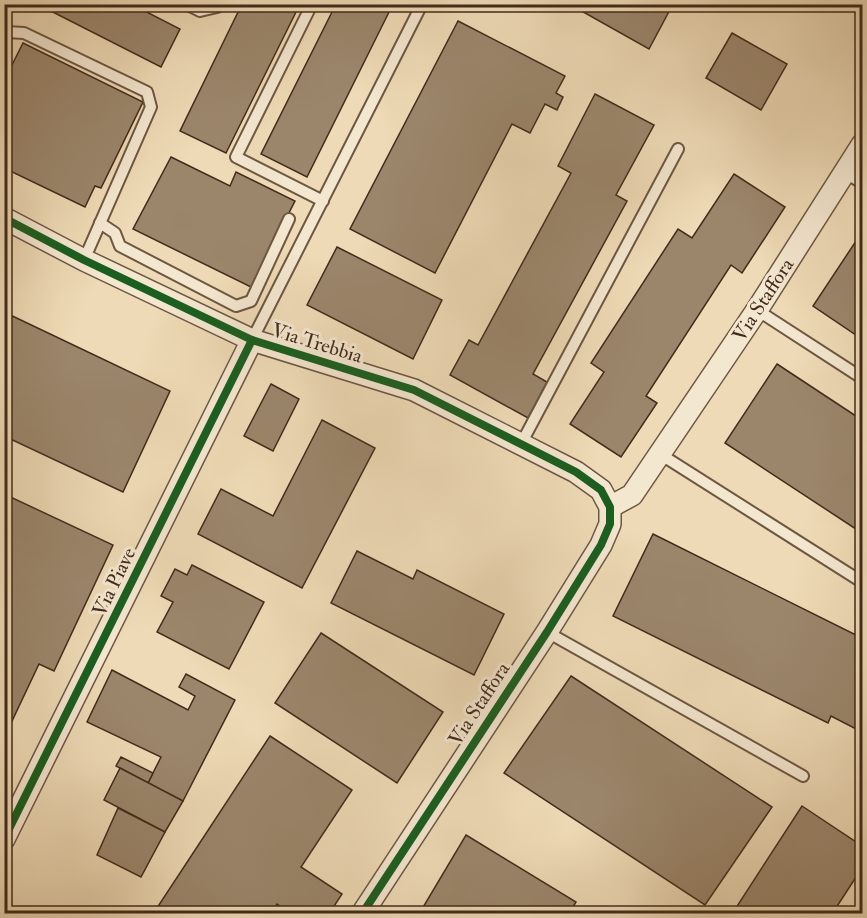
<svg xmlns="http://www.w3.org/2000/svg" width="867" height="918" viewBox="0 0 867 918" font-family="'IM FELL Double Pica',serif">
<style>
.building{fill:#9b866c;stroke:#422b1b;stroke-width:1.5}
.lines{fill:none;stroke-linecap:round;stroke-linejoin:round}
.service-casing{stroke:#6d5742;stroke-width:14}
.minor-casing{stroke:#6d5742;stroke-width:24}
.service{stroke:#f4e7d0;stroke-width:10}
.minor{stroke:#f4e7d0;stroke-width:21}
.cycleway-casing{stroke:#f4e7d0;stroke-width:11}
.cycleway{stroke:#1b5e20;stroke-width:8}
.labels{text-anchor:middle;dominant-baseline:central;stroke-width:6;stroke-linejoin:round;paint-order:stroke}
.street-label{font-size:20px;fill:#422b1b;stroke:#f4e7d0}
</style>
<rect width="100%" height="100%" fill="#eedab6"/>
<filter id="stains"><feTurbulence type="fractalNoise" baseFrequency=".00333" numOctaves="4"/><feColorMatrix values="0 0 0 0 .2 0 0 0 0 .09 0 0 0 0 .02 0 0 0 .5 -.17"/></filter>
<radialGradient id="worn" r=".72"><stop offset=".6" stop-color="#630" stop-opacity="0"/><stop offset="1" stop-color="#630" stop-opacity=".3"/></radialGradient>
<g class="building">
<polygon points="37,4 131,4 180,29 161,67"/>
<polygon points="242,4 300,4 226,153 180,131"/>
<polygon points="336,4 393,4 307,177 261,154"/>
<polygon points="569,4 673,4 649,49"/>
<polygon points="458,21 565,76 556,93 563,97 557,110 545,104 530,133 512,124 435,273 350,229"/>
<polygon points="732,33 787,64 761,110 706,78"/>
<polygon points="23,43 143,102 101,188 95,186 85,207 4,168 4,81"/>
<polygon points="595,94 654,125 616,195 627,201 533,374 547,382 528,418 450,375 469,340 478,345 571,173 558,166"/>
<polygon points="171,157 230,186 236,172 295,201 251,287 133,229"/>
<polygon points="734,174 785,207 742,273 731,265 646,396 657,403 621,457 570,424 604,372 591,363 678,229 692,238"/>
<polygon points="862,232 862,339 813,306"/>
<polygon points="337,247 442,300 413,359 307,305"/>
<polygon points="4,312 170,391 123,492 4,436"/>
<polygon points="777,364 862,420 862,533 725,443"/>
<polygon points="271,384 299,399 273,451 244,436"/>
<polygon points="322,420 375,448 302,588 198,534 221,489 273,516"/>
<polygon points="4,494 113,545 54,671 39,664 12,721 4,718"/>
<polygon points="653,534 862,638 862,732 831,716 828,723 613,616"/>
<polygon points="357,551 413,579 417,570 504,614 474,675 331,603"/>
<polygon points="192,565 264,602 229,669 157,632 173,602 161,596 175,569 187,575"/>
<polygon points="321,633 443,712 397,783 275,703"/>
<polygon points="112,670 188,710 195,696 179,687 186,674 235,700 183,801 148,783 161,757 87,722"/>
<polygon points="571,676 772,807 705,905 504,773"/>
<polygon points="270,736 352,790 301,867 342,894 329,914 291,914 277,904 271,914 153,914"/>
<polygon points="121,757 153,773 148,783 116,766"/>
<polygon points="120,768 183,801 165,832 104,800"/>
<polygon points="802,806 862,846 862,868 832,914 732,914"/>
<polygon points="118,808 165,832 141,877 97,855"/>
<polygon points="466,835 576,902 569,914 419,914"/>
</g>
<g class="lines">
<defs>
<g id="service">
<polyline points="186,4 200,11 217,7 218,4"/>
<polyline points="312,4 236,157 323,201"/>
<polyline points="4,37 7,32 24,33 147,92 151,107 84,260"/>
<polyline points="846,173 862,183"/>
<polyline points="100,223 115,233 120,246 236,306 251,301 289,219"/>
<polyline points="757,310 862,378"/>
<polyline points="252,340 422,4"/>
<polyline points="521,444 678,149"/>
<polyline points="660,454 862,582"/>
<polyline points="547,632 803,776"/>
</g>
<g id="minor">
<polyline points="4,218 84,260 252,340 414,390 576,472 601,490 610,507 610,524 601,545 547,632 362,914"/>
<polyline points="610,507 632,495 757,310 862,145"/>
<polyline points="4,839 252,340"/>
</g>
</defs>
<use href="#service" class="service-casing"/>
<use href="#minor" class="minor-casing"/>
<use href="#service" class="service"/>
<use href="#minor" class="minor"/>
<defs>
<g id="cycleway">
<polyline points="4,218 84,260 252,340 414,390 576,472 601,490 610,507 610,524 601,545 547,632 362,914"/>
<polyline points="4,839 252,340"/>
</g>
</defs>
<use href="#cycleway" class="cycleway-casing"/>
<use href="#cycleway" class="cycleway"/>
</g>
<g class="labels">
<g class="street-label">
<text transform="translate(763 300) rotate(-57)">Via Staffora</text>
<text transform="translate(317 343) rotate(17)">Via Trebbia</text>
<text transform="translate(114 582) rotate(-64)">Via Piave</text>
<text transform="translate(479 704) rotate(-57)">Via Staffora</text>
</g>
</g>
<rect width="867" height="918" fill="none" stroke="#eedab6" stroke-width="24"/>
<rect x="6" y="6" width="855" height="906" fill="none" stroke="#422b1b" stroke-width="3"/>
<rect x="12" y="12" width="843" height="894" fill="none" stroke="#422b1b" stroke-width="1.5"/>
<rect width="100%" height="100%" filter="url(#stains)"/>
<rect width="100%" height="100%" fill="url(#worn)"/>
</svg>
